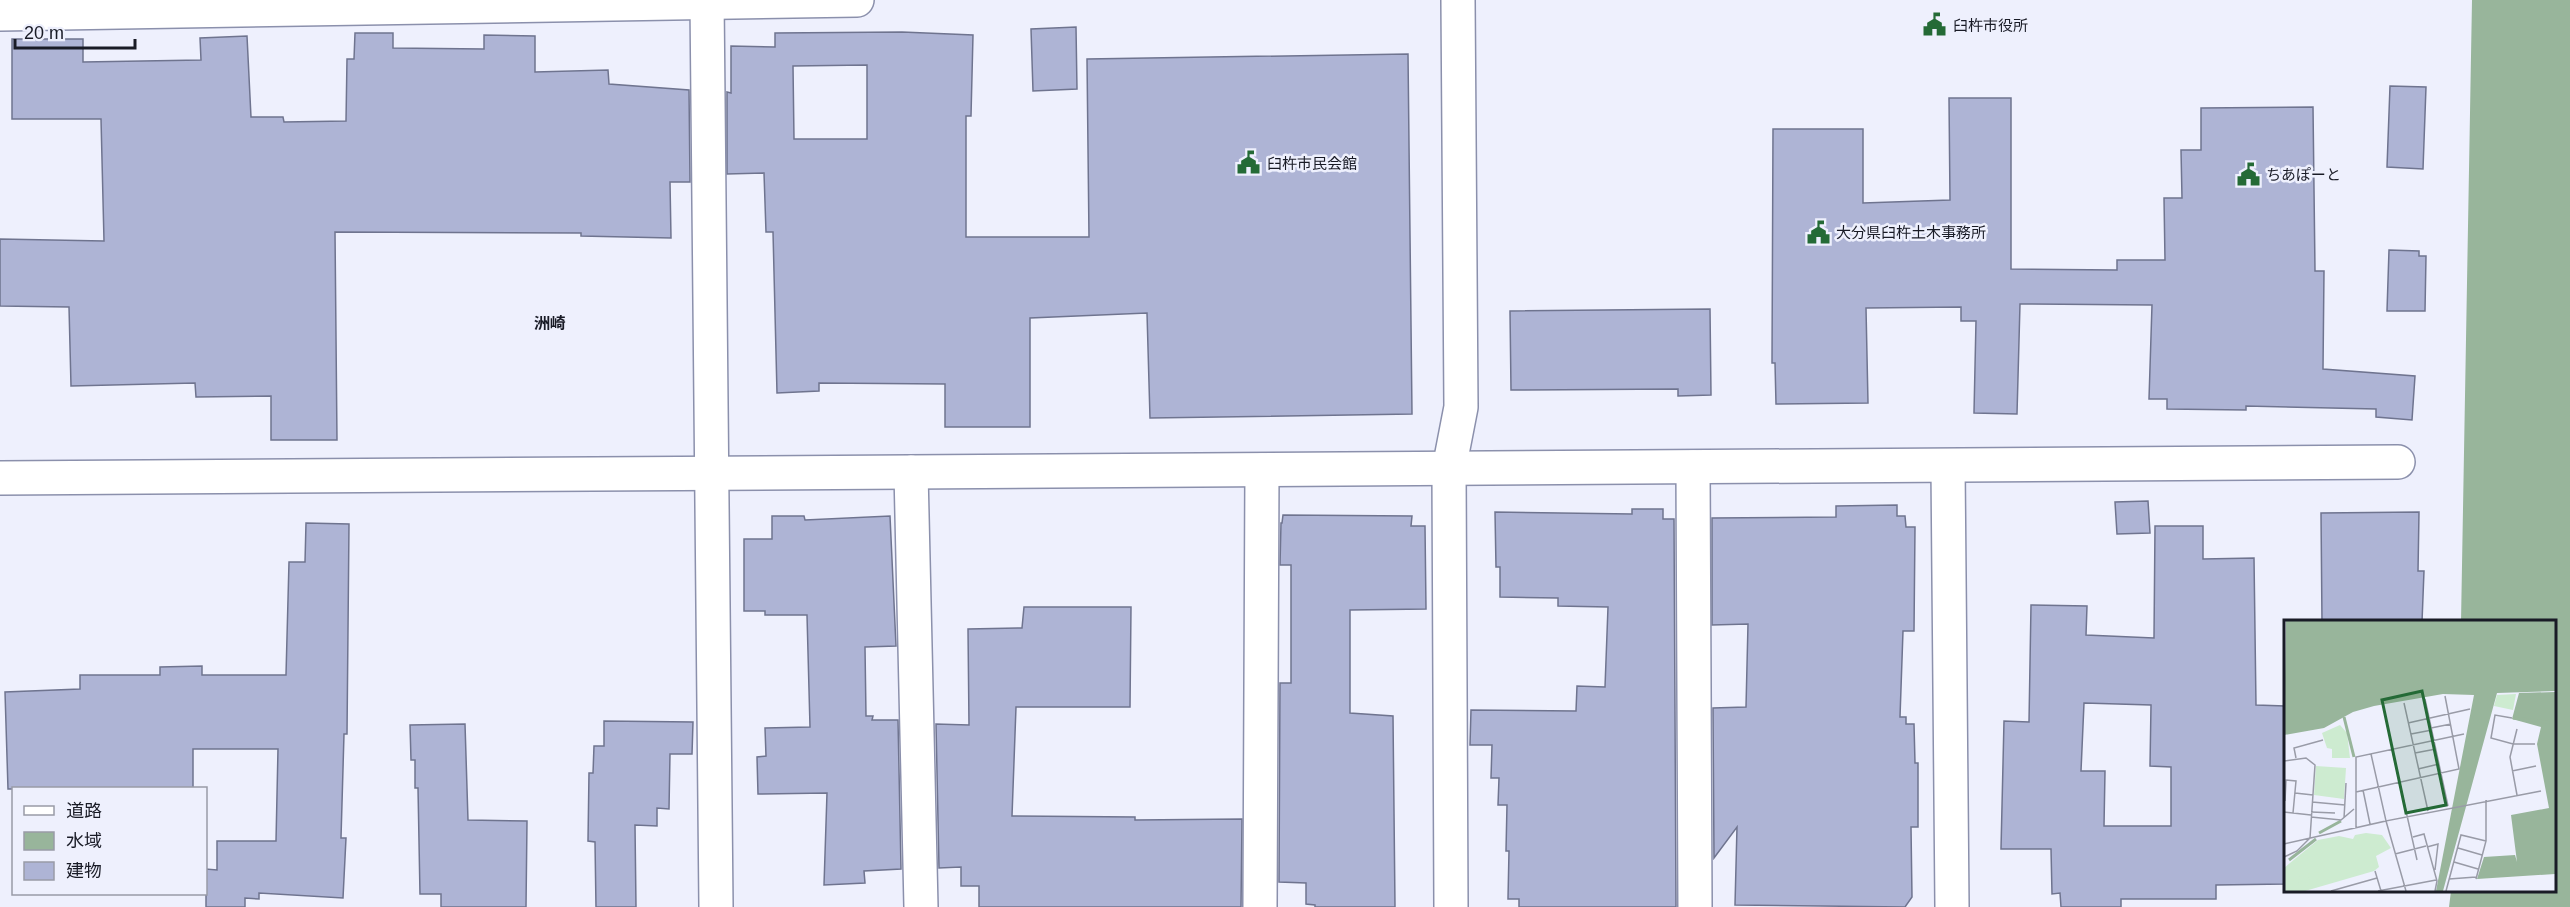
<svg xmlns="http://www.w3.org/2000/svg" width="2570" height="907" viewBox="0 0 2570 907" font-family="Arial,'Noto Sans JP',sans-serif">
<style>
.water{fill:#98b59b}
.building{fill:#aeb4d5;stroke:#6f748f;stroke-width:1.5;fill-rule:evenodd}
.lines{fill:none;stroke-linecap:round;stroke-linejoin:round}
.minor-casing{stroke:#8b90ac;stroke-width:36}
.tertiary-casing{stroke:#8b90ac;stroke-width:36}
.minor{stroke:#fff;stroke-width:33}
.tertiary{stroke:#fff;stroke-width:33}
.labels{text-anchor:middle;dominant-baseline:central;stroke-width:5;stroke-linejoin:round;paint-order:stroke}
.poi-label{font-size:15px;fill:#191b26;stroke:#eef0fd;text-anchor:start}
.neighbourhood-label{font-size:16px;font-weight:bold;fill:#191b26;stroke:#eef0fd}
.inset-river{fill:none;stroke:#98b59b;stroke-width:3}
.inset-road{fill:none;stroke:#999ba7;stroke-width:1.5}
.view{fill:#246a36;fill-opacity:0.15;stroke:#246a36;stroke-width:3}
.inset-edge{fill:none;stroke:#191b26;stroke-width:3}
</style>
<rect width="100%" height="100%" fill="#eef0fd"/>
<polygon class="water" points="2472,0 2570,0 2570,907 2449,907 2451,891 2554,890 2554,622 2461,622"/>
<g class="building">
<polygon points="1076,27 1077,89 1033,91 1031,29"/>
<path d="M 902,32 L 973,35 L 971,116 L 966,116 L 966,237 L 1089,237 L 1087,59 L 1408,54 L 1412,414 L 1150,418 L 1147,313 L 1030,318 L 1030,427 L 945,427 L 945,384 L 819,383 L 819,391 L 777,393 L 773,232 L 766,232 L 764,173 L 727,174 L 727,92 L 731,93 L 731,46 L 775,47 L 775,33 ZM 867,65 L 867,139 L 794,139 L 793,66 Z"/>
<polygon points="355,33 393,33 393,48 484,49 484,35 535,36 535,72 608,70 609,84 689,90 690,182 670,182 671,238 581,236 581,233 335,232 337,440 271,440 271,396 196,397 195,383 71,386 69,307 0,306 0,239 104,241 101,119 12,119 12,39 83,39 83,62 201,60 200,38 247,36 251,117 283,117 284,122 346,121 347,59 354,59"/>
<polygon points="2390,86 2426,87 2423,169 2387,167"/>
<polygon points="1949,98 2011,98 2011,269 2117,270 2117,260 2165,260 2164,198 2182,198 2181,150 2201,150 2201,108 2313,107 2315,271 2324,271 2323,369 2415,376 2412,420 2376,417 2376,409 2246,406 2246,410 2167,409 2167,399 2149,399 2152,305 2020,304 2017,414 1974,413 1976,321 1961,321 1961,307 1866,308 1868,403 1776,404 1775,363 1772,363 1773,129 1863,129 1863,203 1950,200"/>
<polygon points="2389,250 2419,251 2419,256 2426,256 2425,311 2387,311"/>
<polygon points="1710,309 1711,395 1678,396 1678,389 1511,390 1510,311"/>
<polygon points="2148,501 2150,533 2117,534 2115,502"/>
<polygon points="1897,505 1897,516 1905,516 1906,527 1915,527 1914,631 1903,631 1900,717 1906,717 1906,724 1914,724 1915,763 1918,763 1918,827 1911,827 1912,897 1905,907 1735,905 1737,827 1714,858 1713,708 1746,707 1748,624 1712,625 1712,518 1836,517 1836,506"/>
<polygon points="1632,509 1663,509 1663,519 1674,519 1676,907 1519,907 1519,899 1508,899 1509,851 1506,851 1507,805 1498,805 1499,778 1491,778 1492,745 1470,745 1471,710 1576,711 1577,686 1605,687 1608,607 1558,606 1558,598 1500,597 1500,567 1496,567 1495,512 1632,514"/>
<polygon points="2419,512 2418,571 2424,571 2422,622 2322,622 2321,513"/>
<polygon points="1283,515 1412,516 1411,526 1425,526 1426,609 1350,610 1350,713 1393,716 1395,907 1315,907 1315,905 1306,904 1306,883 1279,882 1280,683 1291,683 1291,565 1280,565 1281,523 1282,523"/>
<polygon points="772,516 804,516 805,520 890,516 896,646 865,647 866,716 873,716 872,720 898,720 901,869 864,871 865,883 824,885 827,793 758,794 757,757 766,756 765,728 810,727 807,615 765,615 765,611 744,611 744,539 772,539"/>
<polygon points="306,523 349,524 347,734 344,734 341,838 346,838 343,898 259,893 259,899 245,898 245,907 206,907 206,869 217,870 217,841 276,841 278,749 193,749 193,789 8,789 5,692 80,689 80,675 160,675 160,667 202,666 202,675 286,675 289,562 305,562"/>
<path d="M 2155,526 L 2203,526 L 2203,559 L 2254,558 L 2256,705 L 2285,706 L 2285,884 L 2216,885 L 2216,899 L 2121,899 L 2121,907 L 2061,907 L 2060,893 L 2052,894 L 2051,849 L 2001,849 L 2004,721 L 2029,722 L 2031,605 L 2087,606 L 2086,635 L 2154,638 ZM 2084,703 L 2151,705 L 2150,766 L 2171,767 L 2171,826 L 2104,826 L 2105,771 L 2081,771 Z"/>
<polygon points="1024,607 1131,607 1130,707 1016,707 1012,816 1135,817 1135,820 1242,819 1241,907 979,907 979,886 961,886 961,867 939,868 936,724 969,725 968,629 1022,628"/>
<polygon points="604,721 693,722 692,754 670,754 669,809 657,808 657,826 635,825 636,907 596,907 595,842 588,841 589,773 593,773 594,746 604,746"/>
<polygon points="465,724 468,820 527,821 526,907 441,907 441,894 420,894 418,788 415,788 415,760 411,760 410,725"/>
</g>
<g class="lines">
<defs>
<g id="minor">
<polyline points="707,0 716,907"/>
<polyline points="0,14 857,0"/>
<polyline points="1948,466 1952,907"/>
<polyline points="1693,467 1695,907"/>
<polyline points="1449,469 1451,907"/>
<polyline points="911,472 921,907"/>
<polyline points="1260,907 1262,470"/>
</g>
<g id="tertiary">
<polyline points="1449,469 1461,407 1458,0"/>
<polyline points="0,478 2398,462"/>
</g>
</defs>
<use href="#minor" class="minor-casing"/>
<use href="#tertiary" class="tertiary-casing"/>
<use href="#minor" class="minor"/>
<use href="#tertiary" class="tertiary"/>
</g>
<defs>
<symbol id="civic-bare" viewBox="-9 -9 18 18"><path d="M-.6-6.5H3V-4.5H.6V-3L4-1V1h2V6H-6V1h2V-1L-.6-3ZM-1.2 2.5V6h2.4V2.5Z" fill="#246a36" stroke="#eef0fd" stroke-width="2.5" paint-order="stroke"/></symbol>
</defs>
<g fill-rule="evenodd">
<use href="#civic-bare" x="1918" y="8" width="33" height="33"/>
<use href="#civic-bare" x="1232" y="146" width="33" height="33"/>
<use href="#civic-bare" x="2232" y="158" width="33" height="33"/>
<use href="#civic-bare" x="1802" y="216" width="33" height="33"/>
</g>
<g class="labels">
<g class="poi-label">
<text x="1953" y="25">臼杵市役所</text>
<text x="1267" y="163">臼杵市民会館</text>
<text x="2266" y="174">ちあぽーと</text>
<text x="1836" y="232">大分県臼杵土木事務所</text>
</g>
<g class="neighbourhood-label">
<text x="550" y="323">洲崎</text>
</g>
</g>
<g transform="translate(2284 620)">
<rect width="272" height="272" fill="#eef0fd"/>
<path d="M 232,74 L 229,90 L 210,86 L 213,75 ZM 32,146 L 62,148 L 60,179 L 30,175 ZM 82,213 L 98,215 L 107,228 L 92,236 L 95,247 L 90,251 L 21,271 L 0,271 L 0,248 L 34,220 L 55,216 L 69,219 L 71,215 Z" fill="#cdebd0"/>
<path d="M 34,252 L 35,258 L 14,271 L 1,271 L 26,260 L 24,257 L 14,264 L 16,255 Z" fill="#cdebd0"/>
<path d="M 56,105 L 63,113 L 66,138 L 48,138 L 48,129 L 43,128 L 38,113 Z" fill="#cdebd0"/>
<path d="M 2,1 L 271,1 L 271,71 L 213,73 L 159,271 L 152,271 L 190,75 L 159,74 L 90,86 L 69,92 L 40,108 L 0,115 ZM 271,72 L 271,254 L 193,259 L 200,237 L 231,235 L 233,242 L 227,195 L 265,188 L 253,124 L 257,107 L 228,99 L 235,73 Z" fill="#98b59b"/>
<path class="inset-river" d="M 60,97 L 70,137M 229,98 L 272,103M 35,213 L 57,201M 5,240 L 32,219"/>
<path class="inset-road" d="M 141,79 L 164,186M 120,83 L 144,191M 228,98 L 211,95 L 207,118 L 229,124 L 251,124M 124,103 L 186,89M 147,108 L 167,104M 127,114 L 148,110M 108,129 L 133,240M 131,133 L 152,129M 87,134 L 102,201 L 257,171M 12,138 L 10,128 L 39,120M 0,141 L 22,138 L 31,145 L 26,218 L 13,231 L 0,237M 134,149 L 155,144M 228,151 L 252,146M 79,170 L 86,204M 72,172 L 175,149 L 161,76M 11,173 L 29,175M 233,175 L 226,137 L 233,109M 1,181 L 2,160 L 12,161 L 9,193M 28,182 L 61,185M 0,192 L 27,195M 27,192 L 51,193M 27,197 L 57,200 L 70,189M 60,198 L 62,163M 72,208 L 72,137 L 180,114M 129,217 L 140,214 L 153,261 L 151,271M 0,224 L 102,201 L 122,271M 143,227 L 154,224 L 151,250M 174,228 L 198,235M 111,234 L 142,226M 170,242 L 194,249M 91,251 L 97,271M 165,259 L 192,257M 192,259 L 202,221 L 202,180M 47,271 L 93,258M 94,271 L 152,260M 162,271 L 177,215 L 202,221"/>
<path class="view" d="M 138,71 L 162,185 L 122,193 L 98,80 Z"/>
<rect width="272" height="272" class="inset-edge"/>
</g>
<rect x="12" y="787" width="195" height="108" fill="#eef0fd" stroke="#999ba7" stroke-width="1.5"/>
<rect x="24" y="806" width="30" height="9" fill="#ffffff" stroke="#999ba7" stroke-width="1.5"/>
<text x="66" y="817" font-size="18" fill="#191b26">道路</text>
<rect x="24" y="832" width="30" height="18" fill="#98b59b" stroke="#999ba7" stroke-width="1.5"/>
<text x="66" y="847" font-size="18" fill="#191b26">水域</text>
<rect x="24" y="862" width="30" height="18" fill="#aeb4d5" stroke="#999ba7" stroke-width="1.5"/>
<text x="66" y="877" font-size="18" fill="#191b26">建物</text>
<path d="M15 39v9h120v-9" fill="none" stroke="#191b26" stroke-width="3"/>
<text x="24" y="39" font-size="18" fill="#191b26" stroke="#eef0fd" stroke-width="4.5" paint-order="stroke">20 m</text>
</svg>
